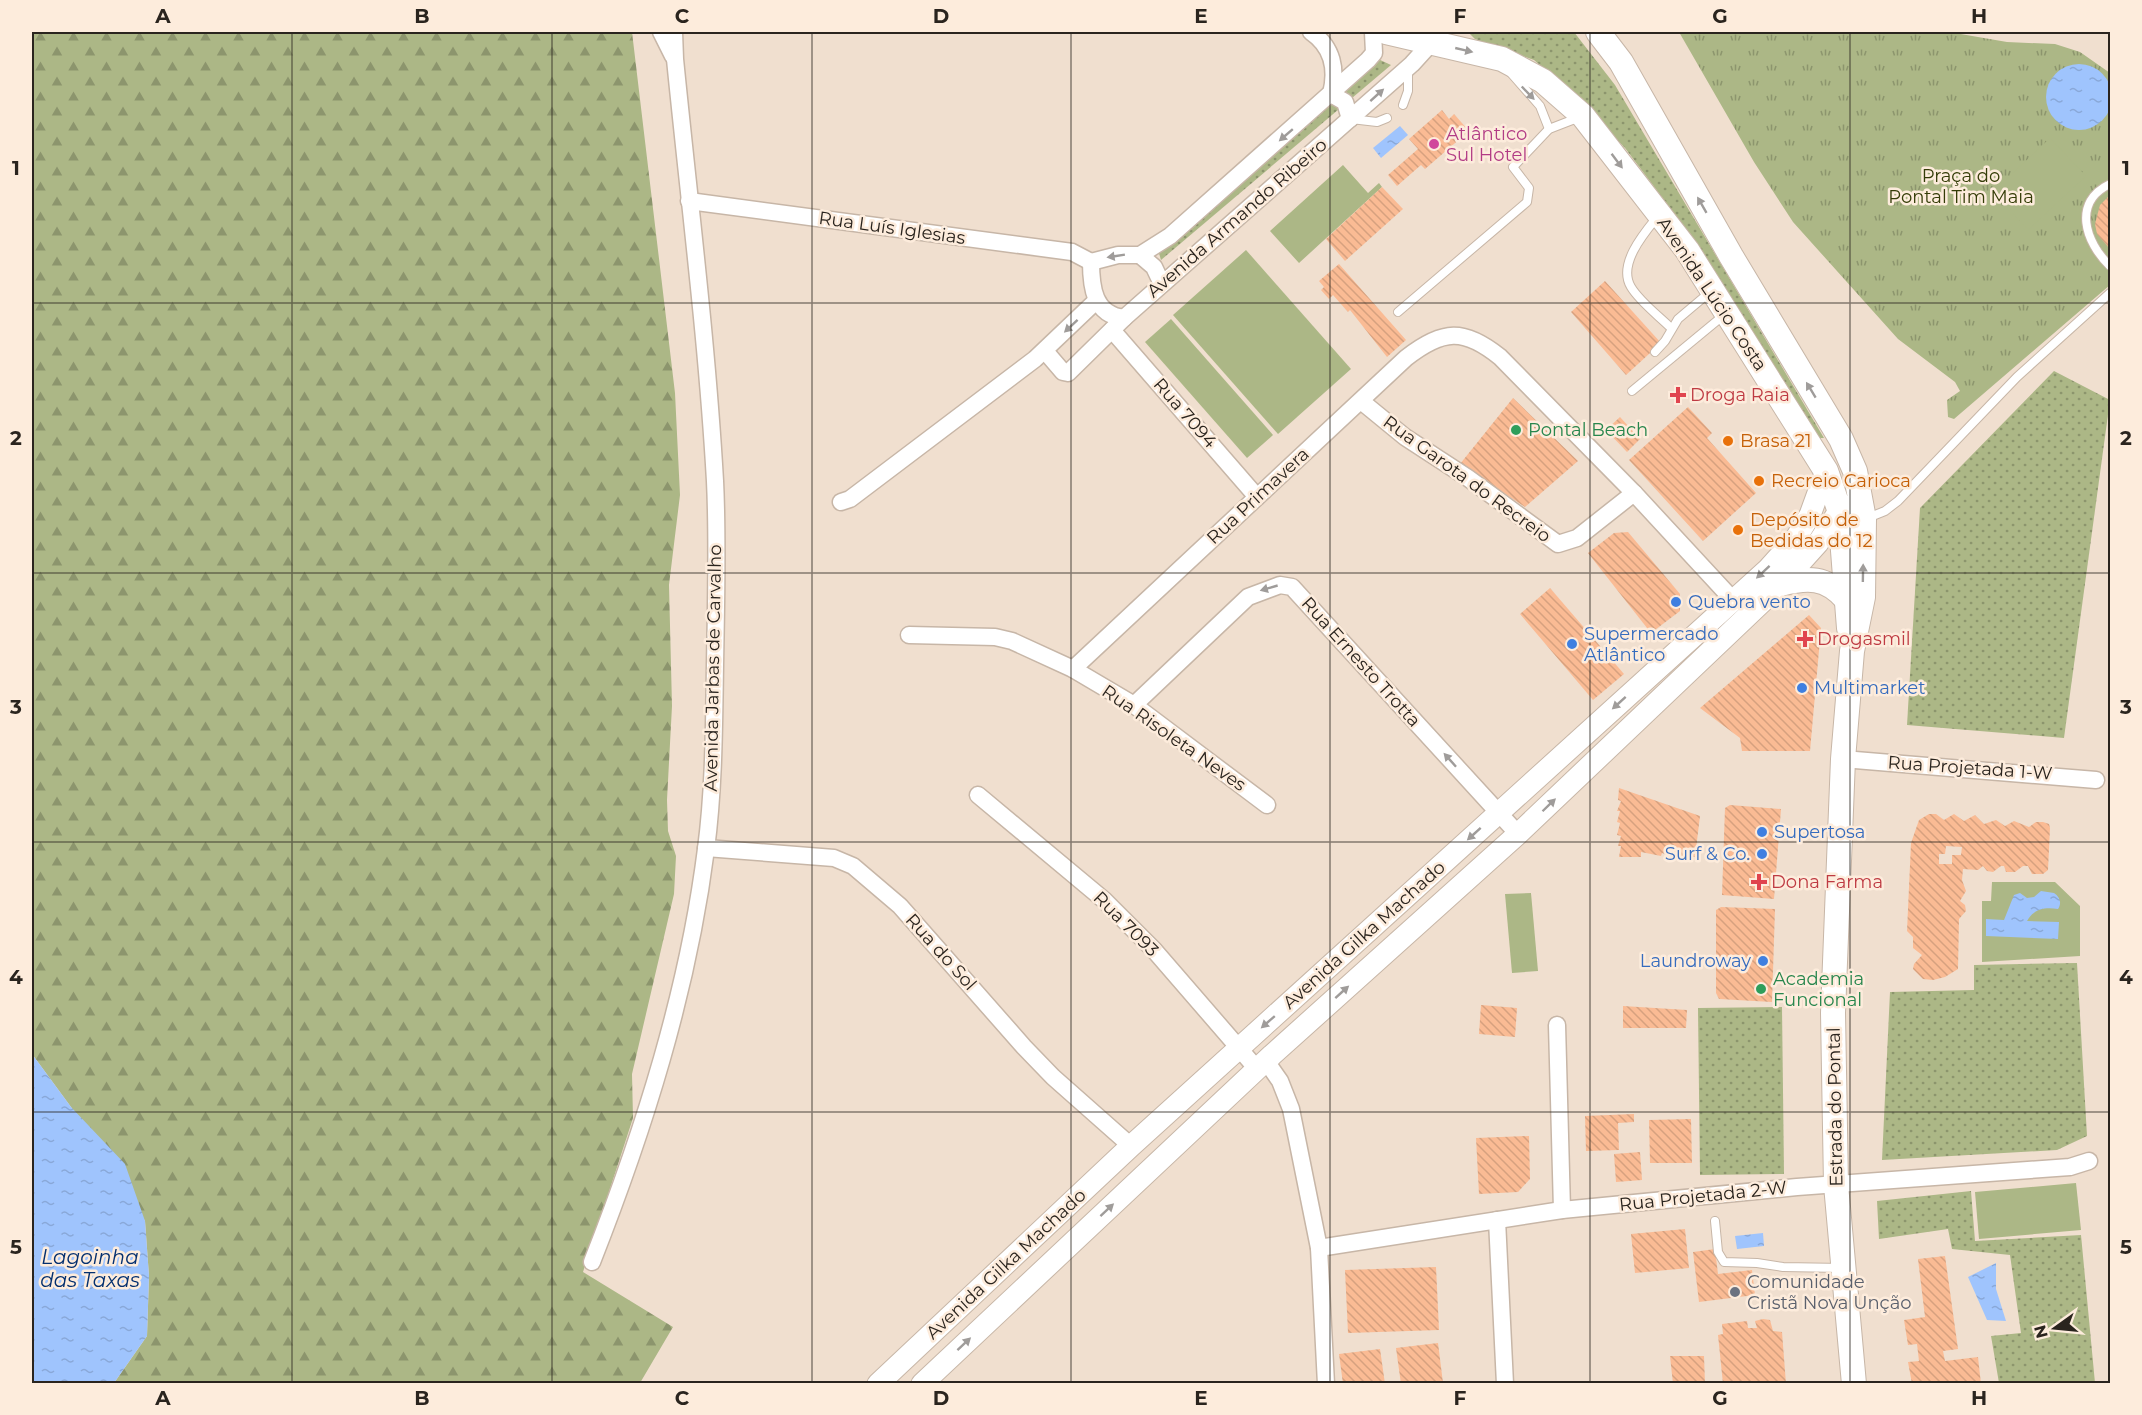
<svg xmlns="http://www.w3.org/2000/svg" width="2142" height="1415" viewBox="0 0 2142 1415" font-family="Montserrat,sans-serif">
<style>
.grass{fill:url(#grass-dots)}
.forest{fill:url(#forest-firs)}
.park{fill:url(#park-tufts)}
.pitch{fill:#acb786}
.water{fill:url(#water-ripples)}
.building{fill:url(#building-back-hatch);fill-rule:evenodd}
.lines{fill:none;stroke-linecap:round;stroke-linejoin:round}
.service-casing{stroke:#c7b6a7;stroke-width:10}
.minor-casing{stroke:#c7b6a7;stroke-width:19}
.tertiary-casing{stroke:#c7b6a7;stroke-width:23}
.secondary-casing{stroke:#c7b6a7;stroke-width:26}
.service{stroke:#fff;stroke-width:8}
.minor{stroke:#fff;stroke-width:16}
.tertiary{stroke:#fff;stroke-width:21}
.secondary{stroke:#fff;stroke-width:24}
.oneway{fill:#9f9c9a}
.grid{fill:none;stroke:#2a241e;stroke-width:1.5;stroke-opacity:0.55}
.hotel-dot{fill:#d1479c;stroke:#fdecdc;stroke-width:2}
.health-dot{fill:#e0444e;stroke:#fdecdc;stroke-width:2}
.leisure-dot{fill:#2e9e5b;stroke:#fdecdc;stroke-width:2}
.food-dot{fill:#e8710a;stroke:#fdecdc;stroke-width:2}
.shop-dot{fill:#3f7fe0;stroke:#fdecdc;stroke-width:2}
.worship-dot{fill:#6b7280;stroke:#fdecdc;stroke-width:2}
.labels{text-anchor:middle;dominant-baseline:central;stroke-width:5;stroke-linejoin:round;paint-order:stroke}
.hotel-label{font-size:18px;fill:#b23c85;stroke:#fdecdc;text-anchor:start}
.park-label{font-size:18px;fill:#343c07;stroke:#fdecdc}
.street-label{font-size:18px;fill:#2a241e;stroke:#fdecdc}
.health-label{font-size:18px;fill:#be3a42;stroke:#fdecdc;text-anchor:start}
.leisure-label{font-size:18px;fill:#27864d;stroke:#fdecdc;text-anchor:start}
.food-label{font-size:18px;fill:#c56008;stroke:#fdecdc;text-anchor:start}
.shop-label{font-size:18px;fill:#366cbe;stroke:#fdecdc;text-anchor:start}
.worship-label{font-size:18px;fill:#5b616d;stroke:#fdecdc;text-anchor:start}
.water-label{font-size:20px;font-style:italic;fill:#032f6f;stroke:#fdecdc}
.neatline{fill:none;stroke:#2a241e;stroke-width:2}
.grid-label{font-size:20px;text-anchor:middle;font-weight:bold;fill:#2a241e}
</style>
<defs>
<pattern id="grass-dots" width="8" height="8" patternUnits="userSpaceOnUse" patternTransform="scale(1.5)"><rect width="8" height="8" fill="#acb786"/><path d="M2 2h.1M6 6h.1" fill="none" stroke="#8c956d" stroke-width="1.8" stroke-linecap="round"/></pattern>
<pattern id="forest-firs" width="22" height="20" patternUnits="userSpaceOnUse" patternTransform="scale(1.5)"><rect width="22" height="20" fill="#acb786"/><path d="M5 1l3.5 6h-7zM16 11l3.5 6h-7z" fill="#8c956d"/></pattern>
<pattern id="park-tufts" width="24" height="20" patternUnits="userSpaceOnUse" patternTransform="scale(1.5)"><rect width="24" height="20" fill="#acb786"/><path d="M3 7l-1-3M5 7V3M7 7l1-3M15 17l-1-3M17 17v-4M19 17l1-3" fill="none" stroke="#8c956d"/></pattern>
<pattern id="water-ripples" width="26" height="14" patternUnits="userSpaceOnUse" patternTransform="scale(1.5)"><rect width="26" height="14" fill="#9fc4fd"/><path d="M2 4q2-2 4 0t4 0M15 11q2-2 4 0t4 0" fill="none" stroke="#89a8d8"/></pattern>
<pattern id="building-back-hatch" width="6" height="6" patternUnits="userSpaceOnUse" patternTransform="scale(1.5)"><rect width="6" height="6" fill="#fabb94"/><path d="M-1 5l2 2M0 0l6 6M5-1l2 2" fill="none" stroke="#d6a17f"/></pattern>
</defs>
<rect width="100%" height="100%" fill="#f0dfcf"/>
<g class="grass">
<polygon points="1468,32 1574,32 1615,85 1824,438 1817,438 1688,232 1625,148 1560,82 1534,60 1475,39"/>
<polygon points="1378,59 1391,65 1161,260 1158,250"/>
<polygon points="2054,371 2110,400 2064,738 1907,725 1920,508"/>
<polygon points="2077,963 2087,1136 2057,1150 1882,1160 1890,992 1974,990 1974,965"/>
<polygon points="1782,1007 1784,1174 1700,1175 1698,1008"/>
<polygon points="1971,1191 1975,1241 2081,1235 2095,1383 1999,1383 1991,1336 2021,1333 2010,1255 1952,1249 1948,1229 1879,1239 1877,1201"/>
</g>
<polygon class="forest" points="32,32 632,32 675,393 680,495 669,585 672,706 667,800 668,831 676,856 674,894 632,1074 633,1118 583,1272 673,1327 640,1383 114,1383 147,1336 149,1276 145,1221 71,1107 32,1054"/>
<polygon class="park" points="1679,32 1949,32 2007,42 2055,44 2080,52 2110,73 2110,285 1954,419 1948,417 1947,400 1960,391 1955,382 1898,339 1793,222 1754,162"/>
<g class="pitch">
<polygon points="2050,138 2086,176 2028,230 1993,192"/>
<polygon points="1343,165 1368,193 1379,183 1382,187 1299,263 1270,231"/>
<polygon points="1246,250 1351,369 1278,434 1173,315"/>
<polygon points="1171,319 1273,435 1247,458 1145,342"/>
<polygon points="1992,882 2055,882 2080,906 2080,956 1982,962 1982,901 1991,901"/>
<polygon points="1531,893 1538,971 1512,973 1505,894"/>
<polygon points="2076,1183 2081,1230 1979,1239 1975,1192"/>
</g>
<g class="water">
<circle cx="2079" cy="97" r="33"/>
<polygon points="1400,126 1408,135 1381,158 1373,148"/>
<path d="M 2041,891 L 2054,893 C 2060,897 2062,903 2058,909 C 2044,907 2034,909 2027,921 L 2059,922 L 2058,939 L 1986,936 L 1986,919 L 2004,920 L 2014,895 L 2020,893 L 2027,898 L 2034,897 Z"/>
<polygon points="32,1054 71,1107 125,1164 145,1221 149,1276 147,1336 114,1383 32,1383"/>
<polygon points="1763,1233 1764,1246 1737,1249 1735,1236"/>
<polygon points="1996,1263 1996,1289 2006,1321 1987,1320 1968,1277"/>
</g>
<g class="building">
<polygon points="1442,110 1449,119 1454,114 1469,131 1425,169 1421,165 1397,186 1388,175 1418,149 1409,139"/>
<polygon points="1382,187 1403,209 1345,261 1326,239"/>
<polygon points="2110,195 2110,249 2097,234 2095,224 2100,205"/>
<polygon points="1339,264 1406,340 1387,357 1350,310 1348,312 1333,295 1329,299 1321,290 1324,287 1319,281"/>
<polygon points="1605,281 1661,343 1626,375 1571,312"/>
<polygon points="1513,398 1578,461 1525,507 1460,464"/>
<polygon points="1688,407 1712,433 1707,438 1756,493 1703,541 1629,460"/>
<polygon points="1620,417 1640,439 1627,452 1606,430"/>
<polygon points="1628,532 1680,594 1680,611 1651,633 1588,553 1614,533"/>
<polygon points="1550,588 1624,674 1593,700 1520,614"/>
<polygon points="1809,615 1821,628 1810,751 1742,751 1740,738 1700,708"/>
<polygon points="1619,788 1700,816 1695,857 1670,856 1662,853 1661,856 1641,852 1641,857 1619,857 1621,846 1618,846 1621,836 1617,835 1620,823 1617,822 1620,811 1617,811 1621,801 1618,800"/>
<polygon points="1730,805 1781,809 1774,899 1722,895 1725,808"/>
<path d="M 1929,814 L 1936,814 L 1944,820 L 1954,814 L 1964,821 L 1975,815 L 1984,824 L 1996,820 L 2005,826 L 2014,821 L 2029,827 L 2036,822 L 2043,822 L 2049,824 L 2050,828 L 2048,870 L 2043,874 L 2032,874 L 2028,866 L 2023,866 L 2015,872 L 2006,872 L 2004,866 L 2001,866 L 1993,872 L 1987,871 L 1983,866 L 1978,870 L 1963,869 L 1962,880 L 1966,891 L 1960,901 L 1965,905 L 1966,911 L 1959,919 L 1958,969 L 1945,977 L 1933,980 L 1923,979 L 1913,969 L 1914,964 L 1922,955 L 1913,948 L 1913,937 L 1907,931 L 1911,843 L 1919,820 ZM 1946,846 L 1962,847 L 1961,855 L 1952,855 L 1952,864 L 1939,864 L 1939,854 L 1945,854 Z"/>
<polygon points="1721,907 1775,909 1772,1002 1719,999 1716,993 1716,910"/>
<polygon points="1481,1005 1517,1008 1515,1037 1479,1034"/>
<polygon points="1623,1006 1687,1010 1686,1028 1623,1028"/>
<polygon points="1634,1114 1634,1122 1618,1123 1619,1150 1586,1151 1585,1116"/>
<polygon points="1691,1119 1692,1163 1650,1163 1649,1120"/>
<polygon points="1529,1136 1530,1179 1518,1192 1479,1194 1476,1138"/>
<polygon points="1640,1152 1642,1180 1616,1182 1614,1154"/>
<polygon points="1685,1229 1689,1268 1635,1273 1631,1234"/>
<polygon points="1715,1249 1718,1274 1752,1270 1755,1295 1699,1302 1693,1252"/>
<polygon points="1945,1256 1958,1349 1943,1351 1945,1361 1978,1357 1981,1384 1912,1384 1908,1362 1919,1361 1917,1344 1908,1345 1904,1320 1925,1317 1918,1259"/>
<polygon points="1436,1267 1439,1330 1348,1333 1345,1270"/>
<polygon points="1763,1319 1770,1320 1773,1331 1782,1332 1786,1384 1723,1384 1718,1335 1723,1334 1722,1324 1747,1321 1748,1328 1757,1328 1755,1321"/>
<polygon points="1438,1343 1443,1383 1401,1384 1396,1348"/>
<polygon points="1380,1349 1385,1384 1343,1384 1339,1354"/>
<polygon points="1670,1356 1704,1356 1705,1384 1673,1384"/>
</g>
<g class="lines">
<defs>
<g id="service">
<polyline points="1511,73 1540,106 1549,129"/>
<polyline points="1403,105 1408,91 1408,68"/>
<polyline points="1351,119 1377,122 1387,118"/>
<path d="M 2110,184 C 2072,202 2085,242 2110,266"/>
<path d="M 1658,216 C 1645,232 1617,264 1631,287 C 1640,302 1659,316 1671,328"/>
<polyline points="1398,312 1527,202 1529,188 1513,167 1549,129 1580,117"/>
<polyline points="1655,352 1665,341 1678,319 1710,292"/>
<polyline points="1632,391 1724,315"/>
<polyline points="1865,519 1885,511 1898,501 2017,377 2110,293"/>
<polyline points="1715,1221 1718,1252 1724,1262 1757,1263 1783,1267 1843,1268"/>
</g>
<g id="minor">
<polyline points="661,32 673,56"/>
<path d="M 1311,32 C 1333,47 1337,70 1331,94 L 1345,102 L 1350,119"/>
<polyline points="689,201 1072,252 1091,262"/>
<polyline points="1140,255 1154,267 1162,284"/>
<polyline points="1091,262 1118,255 1140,255 1170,236 1368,60 1374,53 1373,32"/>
<path d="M 1091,262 C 1091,287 1094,315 1124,318"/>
<polyline points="1112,330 1257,497"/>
<polyline points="1045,351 1063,372 1068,373 1124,318 1412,64 1432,42"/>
<polyline points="1361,401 1405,437 1468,478 1558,544 1577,538 1634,493"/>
<polyline points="841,502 850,499 1035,359 1096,301"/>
<polyline points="909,635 995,637 1012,641 1073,669 1134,705 1267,805"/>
<path d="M 1073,669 L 1406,358 C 1443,329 1464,328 1500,357 L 1634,493 L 1733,600"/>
<polyline points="1134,705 1248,597 1280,585 1292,587 1518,834"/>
<polyline points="1843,759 2096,780"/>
<polyline points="978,795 1104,900 1154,950 1257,1069"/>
<polyline points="706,848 834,858 853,866 900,906 1024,1047 1053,1077 1131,1146"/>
<polyline points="1557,1025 1562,1210"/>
<polyline points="1266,1061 1280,1081 1291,1109 1319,1248 1326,1384"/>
<polyline points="1497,1220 1505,1384"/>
<polyline points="1319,1248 1562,1210 1797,1187 2070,1167 2089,1161"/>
<path d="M 592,1262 C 644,1130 688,991 706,849 C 714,788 714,726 715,665 C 716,604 718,542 715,481 C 707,340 689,200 675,59 L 674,32"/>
</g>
<g id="tertiary">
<polyline points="878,1384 1131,1146 1768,569 1796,538 1810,515 1826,471"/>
<polyline points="922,1384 1272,1055 1518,834 1781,584 1818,543 1843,505"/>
</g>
<g id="secondary">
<polyline points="1386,32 1502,59 1543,81 1583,116 1687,250 1826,471 1840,512 1849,628"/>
<polyline points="1598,32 1621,62 1731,256 1841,439 1855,471 1864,519 1863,597 1852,651 1843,759 1833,1013 1836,1185 1854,1384"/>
<path d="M 1781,584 C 1808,577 1826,577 1845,598"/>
</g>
</defs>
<use href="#service" class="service-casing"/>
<use href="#minor" class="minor-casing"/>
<use href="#tertiary" class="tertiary-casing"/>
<use href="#secondary" class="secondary-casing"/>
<use href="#service" class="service"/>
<use href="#minor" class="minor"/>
<use href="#tertiary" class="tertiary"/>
<use href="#secondary" class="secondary"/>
</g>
<defs><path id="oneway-solid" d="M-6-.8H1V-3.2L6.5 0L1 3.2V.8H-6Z" transform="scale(1.5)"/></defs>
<g class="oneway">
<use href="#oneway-solid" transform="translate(1464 50) rotate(13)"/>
<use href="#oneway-solid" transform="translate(1528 93) rotate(46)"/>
<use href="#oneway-solid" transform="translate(1377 95) rotate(-42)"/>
<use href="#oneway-solid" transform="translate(1286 135) rotate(139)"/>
<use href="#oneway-solid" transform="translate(1617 161) rotate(53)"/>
<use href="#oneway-solid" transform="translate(1702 205) rotate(-120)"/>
<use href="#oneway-solid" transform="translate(1116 256) rotate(171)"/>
<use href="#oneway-solid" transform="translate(1071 326) rotate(137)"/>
<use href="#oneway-solid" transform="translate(1811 390) rotate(-121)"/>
<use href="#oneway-solid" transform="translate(1763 572) rotate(137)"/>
<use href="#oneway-solid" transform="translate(1863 573) rotate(-89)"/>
<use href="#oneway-solid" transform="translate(1269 588) rotate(164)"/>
<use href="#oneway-solid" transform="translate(1619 703) rotate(138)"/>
<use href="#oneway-solid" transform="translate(1450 760) rotate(-132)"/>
<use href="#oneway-solid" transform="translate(1549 805) rotate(-44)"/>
<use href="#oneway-solid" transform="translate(1474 834) rotate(138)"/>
<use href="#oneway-solid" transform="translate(1342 992) rotate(-42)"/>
<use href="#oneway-solid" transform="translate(1268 1022) rotate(139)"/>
<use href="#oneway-solid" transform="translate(1107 1210) rotate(-43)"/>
<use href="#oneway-solid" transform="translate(964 1344) rotate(-43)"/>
</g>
<path class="grid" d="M 292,32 L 292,1384M 552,32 L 552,1384M 812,32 L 812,1384M 1071,32 L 1071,1384M 1330,32 L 1330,1384M 1590,32 L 1590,1384M 1850,32 L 1850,1384M 32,303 L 2110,303M 32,573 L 2110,573M 32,842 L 2110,842M 32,1112 L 2110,1112"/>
<circle class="hotel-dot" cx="1434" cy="144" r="6"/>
<g class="health-dot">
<path d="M1675 386h6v6h6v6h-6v6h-6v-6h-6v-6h6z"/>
<path d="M1802 630h6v6h6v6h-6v6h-6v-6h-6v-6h6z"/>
<path d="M1756 873h6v6h6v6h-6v6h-6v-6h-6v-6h6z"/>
</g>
<g class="leisure-dot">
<circle cx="1516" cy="430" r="6"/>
<circle cx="1761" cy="989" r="6"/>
</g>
<g class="food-dot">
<circle cx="1728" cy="441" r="6"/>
<circle cx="1759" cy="481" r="6"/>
<circle cx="1738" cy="530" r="6"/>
</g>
<g class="shop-dot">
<circle cx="1676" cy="602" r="6"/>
<circle cx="1572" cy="644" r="6"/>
<circle cx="1802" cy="688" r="6"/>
<circle cx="1762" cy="832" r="6"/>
<circle cx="1762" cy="854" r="6"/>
<circle cx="1763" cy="961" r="6"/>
</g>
<circle class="worship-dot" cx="1735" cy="1292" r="6"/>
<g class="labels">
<g class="hotel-label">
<text x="1446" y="134">Atlântico<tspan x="1446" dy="21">Sul Hotel</tspan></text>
</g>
<g class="park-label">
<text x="1961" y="176">Praça do<tspan x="1961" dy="21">Pontal Tim Maia</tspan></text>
</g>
<g class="street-label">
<text transform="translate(1237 218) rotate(-41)">Avenida Armando Ribeiro</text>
<text transform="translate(892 228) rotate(8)">Rua Luís Iglesias</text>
<text transform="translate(1712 294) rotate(56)">Avenida Lúcio Costa</text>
<text transform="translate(1185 413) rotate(49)">Rua 7094</text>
<text transform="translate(1467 479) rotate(36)">Rua Garota do Recreio</text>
<text transform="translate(1258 496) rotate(-43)">Rua Primavera</text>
<text transform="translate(1361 662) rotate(48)">Rua Ernesto Trotta</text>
<text transform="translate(713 668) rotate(-89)">Avenida Jarbas de Carvalho</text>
<text transform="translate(1174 738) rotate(35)">Rua Risoleta Neves</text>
<text transform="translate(1970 768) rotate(4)">Rua Projetada 1-W</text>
<text transform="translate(1126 924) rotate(45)">Rua 7093</text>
<text transform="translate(1364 935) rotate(-42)">Avenida Gilka Machado</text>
<text transform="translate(941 952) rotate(48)">Rua do Sol</text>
<text transform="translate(1835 1107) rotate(-91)">Estrada do Pontal</text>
<text transform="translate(1703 1196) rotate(-6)">Rua Projetada 2-W</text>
<text transform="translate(1006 1264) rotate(-43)">Avenida Gilka Machado</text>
</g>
<g class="health-label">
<text x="1690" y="395">Droga Raia</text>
<text x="1817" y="639">Drogasmil</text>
<text x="1771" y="882">Dona Farma</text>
</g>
<g class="leisure-label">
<text x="1528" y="430">Pontal Beach</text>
<text x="1773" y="979">Academia<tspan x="1773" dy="21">Funcional</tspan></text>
</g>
<g class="food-label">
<text x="1740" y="441">Brasa 21</text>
<text x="1771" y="481">Recreio Carioca</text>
<text x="1750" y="520">Depósito de<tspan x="1750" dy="21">Bedidas do 12</tspan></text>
</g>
<g class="shop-label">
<text x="1688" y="602">Quebra vento</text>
<text x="1584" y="634">Supermercado<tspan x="1584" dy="21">Atlântico</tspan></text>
<text x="1814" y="688">Multimarket</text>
<text x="1774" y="832">Supertosa</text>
<text x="1750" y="854" text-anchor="end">Surf &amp; Co.</text>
<text x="1751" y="961" text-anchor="end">Laundroway</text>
</g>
<g class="worship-label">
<text x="1747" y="1282">Comunidade<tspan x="1747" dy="21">Cristã Nova Unção</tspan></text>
</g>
<g class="water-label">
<text x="90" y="1257">Lagoinha<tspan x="90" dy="23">das Taxas</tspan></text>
</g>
</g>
<rect width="2142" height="1415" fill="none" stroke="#fdecdc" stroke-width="66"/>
<g transform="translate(2055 1328) rotate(255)" stroke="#fdecdc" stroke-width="4.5" paint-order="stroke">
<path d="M0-4.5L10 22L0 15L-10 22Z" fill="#2a241e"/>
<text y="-9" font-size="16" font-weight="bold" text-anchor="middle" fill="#2a241e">N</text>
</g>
<rect x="33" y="33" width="2076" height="1349" class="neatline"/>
<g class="grid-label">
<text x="163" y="23">A</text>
<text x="422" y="23">B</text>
<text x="682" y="23">C</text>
<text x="941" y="23">D</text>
<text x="1201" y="23">E</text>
<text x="1460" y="23">F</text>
<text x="1720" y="23">G</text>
<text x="1979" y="23">H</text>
<text x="16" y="175">1</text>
<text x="2126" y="175">1</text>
<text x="16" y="445">2</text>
<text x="2126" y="445">2</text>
<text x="16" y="714">3</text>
<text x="2126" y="714">3</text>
<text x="16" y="984">4</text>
<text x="2126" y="984">4</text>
<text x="16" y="1254">5</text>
<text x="2126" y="1254">5</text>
<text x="163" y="1405">A</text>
<text x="422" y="1405">B</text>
<text x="682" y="1405">C</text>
<text x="941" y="1405">D</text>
<text x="1201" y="1405">E</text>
<text x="1460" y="1405">F</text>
<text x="1720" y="1405">G</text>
<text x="1979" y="1405">H</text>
</g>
</svg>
